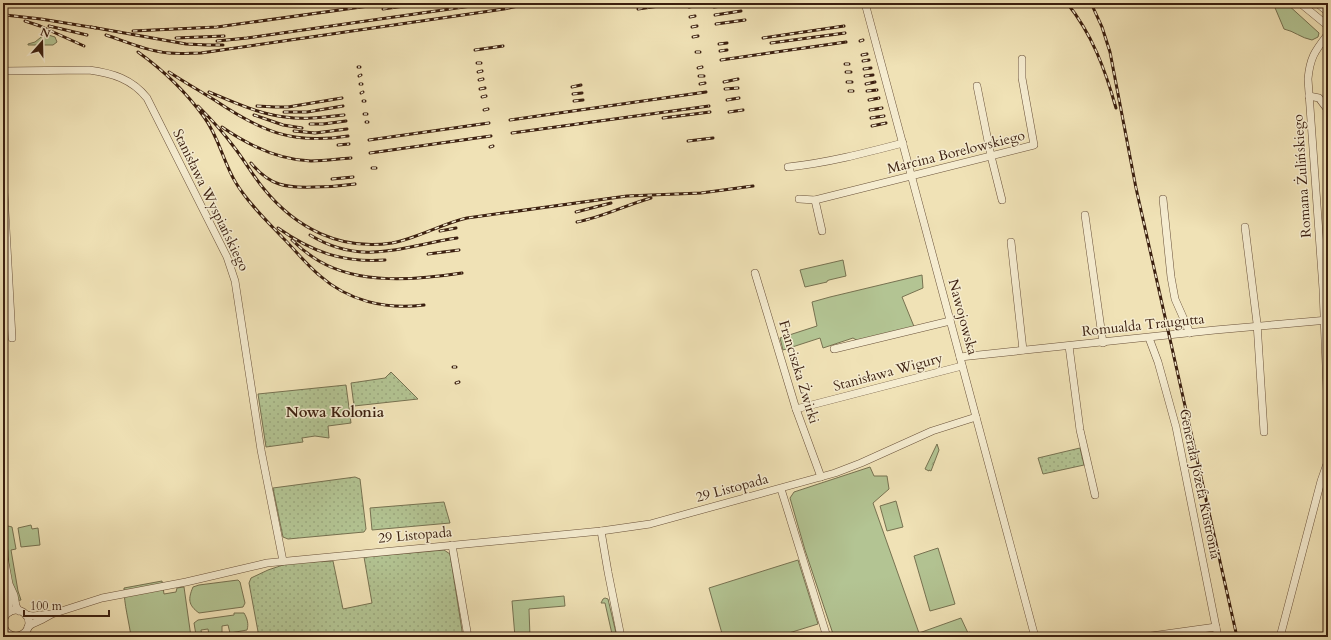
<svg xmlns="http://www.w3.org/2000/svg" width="1331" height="640" viewBox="0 0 1331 640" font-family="Cardo,serif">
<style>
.grass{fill:#b3c493;stroke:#777251}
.park{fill:url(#park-crowns);stroke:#777251}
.garden{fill:url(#garden-dots);stroke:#777251}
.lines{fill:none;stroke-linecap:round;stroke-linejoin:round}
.minor-casing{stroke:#685039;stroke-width:8}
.minor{stroke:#f5ecd0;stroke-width:7}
.rail-casing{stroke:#3b1f0f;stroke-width:3}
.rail{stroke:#f5ecd0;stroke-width:1.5;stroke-dasharray:4.5;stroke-linecap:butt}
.labels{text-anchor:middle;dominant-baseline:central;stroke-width:3;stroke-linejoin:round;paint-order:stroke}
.street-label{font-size:14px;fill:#3b1f0f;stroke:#f5ecd0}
.neighbourhood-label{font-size:15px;font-weight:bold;fill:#3b1f0f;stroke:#f5ecd0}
</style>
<defs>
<pattern id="park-crowns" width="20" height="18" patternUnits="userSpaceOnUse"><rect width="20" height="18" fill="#b3c493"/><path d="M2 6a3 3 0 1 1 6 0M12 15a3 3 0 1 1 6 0" fill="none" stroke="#9ba87e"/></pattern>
<pattern id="garden-dots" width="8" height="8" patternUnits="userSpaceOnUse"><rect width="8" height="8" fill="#b3c493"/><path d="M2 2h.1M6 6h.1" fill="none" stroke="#9ba87e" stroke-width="1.8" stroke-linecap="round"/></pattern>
</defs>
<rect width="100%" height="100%" fill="#f0e2b6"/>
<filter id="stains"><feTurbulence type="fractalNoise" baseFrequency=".005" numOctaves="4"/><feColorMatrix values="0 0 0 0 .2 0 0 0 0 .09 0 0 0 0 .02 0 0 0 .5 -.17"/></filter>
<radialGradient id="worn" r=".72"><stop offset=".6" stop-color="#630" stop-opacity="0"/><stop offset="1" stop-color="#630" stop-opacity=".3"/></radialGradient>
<g class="grass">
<path d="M 1273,3 L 1286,3 L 1319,33 L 1318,37 L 1312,40 C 1301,38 1294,31 1284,29 Z"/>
<polygon points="45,34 55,37 57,42 53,45 28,45 28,44 35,42"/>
<polygon points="843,260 846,276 829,280 827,281 827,282 805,287 800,270"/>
<polygon points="922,275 923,288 902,297 915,329 860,342 853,338 823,348 820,338 783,350 780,338 817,326 812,302 830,297"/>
<polygon points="870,467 874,476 887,476 889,489 873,503 919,633 961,618 968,633 970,632 970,637 834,637 805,550 790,498 794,492"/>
<polygon points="896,501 903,527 887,531 880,506"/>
<polygon points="31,525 32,529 38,528 40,545 21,547 18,528"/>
<polygon points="8,526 12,527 16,549 11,550 18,591 21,600 15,601 9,570 8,551 3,531 3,527"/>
<polygon points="938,548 955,604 930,611 914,556"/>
<polygon points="798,560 818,624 776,637 723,637 709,588"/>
<path d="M 238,580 L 240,582 L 245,603 L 243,607 L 199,613 C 188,605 188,599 193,587 L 199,585 Z"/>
<path d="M 162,581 L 164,594 L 176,592 L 177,588 L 184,587 L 191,637 L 131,637 C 129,621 124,605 124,588 Z"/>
<polygon points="564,596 565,606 529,609 530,637 515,637 512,601"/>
<polygon points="605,598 608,599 616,633 612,634 605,603 601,603 603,599"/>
<path d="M 234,613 L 244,613 C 247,618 249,624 247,630 L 230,633 L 228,625 L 222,626 L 222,633 L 209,635 L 208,629 L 201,630 L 202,636 L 196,635 L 194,623 L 198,620 L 234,615 Z"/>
</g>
<polygon class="park" points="937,444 939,450 931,471 929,470 929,471 925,469"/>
<g class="garden">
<polygon points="391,372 418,399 354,406 351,383 385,378"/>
<polygon points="346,385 351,423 328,426 329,438 315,436 302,438 303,442 266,447 258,394"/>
<polygon points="1080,448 1084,465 1043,474 1038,458"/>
<polygon points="355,477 360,479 366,529 364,532 288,539 283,537 273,488"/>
<polygon points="444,502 450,523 372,530 370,508"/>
<polygon points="444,550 450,554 463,637 259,637 249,583 251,578 268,570 289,563 333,561 343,609 372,603 364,557"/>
</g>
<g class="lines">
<defs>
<g id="minor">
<polyline points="865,3 1035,637"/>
<polyline points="1300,3 1328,26"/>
<polyline points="1317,3 1328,12"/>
<path d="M 1328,34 C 1315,51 1310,57 1308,79 L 1323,289 L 1328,416"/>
<path d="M 3,71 L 89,70 C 112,73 132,79 147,98 L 227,257 L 235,281 L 261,450 L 283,561"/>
<polyline points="977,86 991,156 1002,200"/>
<polyline points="1309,96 1319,98 1328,110"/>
<path d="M 788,167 C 827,163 865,153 903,143"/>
<polyline points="3,174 12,338"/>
<polyline points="799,199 815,200 1034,145 1022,78 1022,59"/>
<polyline points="1163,199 1171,277 1175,299 1190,333"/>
<polyline points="815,200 822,231"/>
<polyline points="1085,215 1103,343"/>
<polyline points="1245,227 1257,323 1264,432"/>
<polyline points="1011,242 1023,350"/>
<polyline points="755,273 796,409 821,477"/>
<polyline points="1149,338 1158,362 1176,427 1218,637"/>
<polyline points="1069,346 1080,430 1095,495"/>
<polyline points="834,349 950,321"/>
<polyline points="960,357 1215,330 1328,320"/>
<polyline points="796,409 962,366"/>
<polyline points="781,489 827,637"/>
<polyline points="601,531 608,572 621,637"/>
<polyline points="452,545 468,637"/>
<polyline points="3,552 9,584 14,595 16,606 19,611"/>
<polyline points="9,586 9,612"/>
<circle cx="16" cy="623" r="13"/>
<polyline points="26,615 33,616 50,614"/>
<polyline points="28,627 32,624 43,619 52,614 102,598 186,582 267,563 601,531 650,524 835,473 861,463 932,431 976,417"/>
<polyline points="1144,637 1216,627"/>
<polyline points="1280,637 1321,481 1328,461"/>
</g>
</defs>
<use href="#minor" class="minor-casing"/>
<use href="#minor" class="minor"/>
<defs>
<g id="rail">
<path d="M 1067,3 C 1092,34 1105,69 1116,108"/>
<polyline points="1091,3 1102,27 1110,52 1136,188 1237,637"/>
<polyline points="3,5 16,3"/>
<polyline points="689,7 694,6"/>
<polyline points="714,7 735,4"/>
<polyline points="383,9 425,3"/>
<polyline points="638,9 680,3"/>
<polyline points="5,15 41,19 96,28"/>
<polyline points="715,15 741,11"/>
<polyline points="690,17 695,16"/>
<polyline points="25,21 40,26 84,46"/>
<polyline points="716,24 745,20"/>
<polyline points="49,26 87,35"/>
<polyline points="91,27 186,44 208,45 223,45"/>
<polyline points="692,27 697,26"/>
<polyline points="133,31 217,27 390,3"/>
<path d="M 106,35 C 127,42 147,51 169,53 C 180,54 191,53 201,53 L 504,9 L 531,3"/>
<polyline points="693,37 698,36"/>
<polyline points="176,38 224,36"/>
<polyline points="763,38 844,26"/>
<polyline points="217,41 247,38 492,3"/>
<polyline points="860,41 863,40"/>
<polyline points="771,43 845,33"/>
<polyline points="719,44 727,43"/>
<polyline points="475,50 503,46"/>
<polyline points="720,51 727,50"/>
<path d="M 138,52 C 163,70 186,92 204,117 C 219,137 223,162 236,183 C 248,203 267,221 283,238 C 295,250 306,264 319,275 C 348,301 386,310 424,305"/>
<polyline points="696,52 700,52"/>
<polyline points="862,55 867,54"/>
<polyline points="721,60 846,42"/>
<polyline points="863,61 869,60"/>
<polyline points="477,63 481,63"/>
<polyline points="845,64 849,64"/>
<polyline points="358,67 360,67"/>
<polyline points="698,68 702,67"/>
<polyline points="864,69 871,68"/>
<path d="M 169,72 C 184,82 200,91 216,101 C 261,131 292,145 348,136"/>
<polyline points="478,72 482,71"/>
<polyline points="846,72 851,72"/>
<polyline points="359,76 361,75"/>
<polyline points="699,76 704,76"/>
<polyline points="865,76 873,75"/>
<polyline points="479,80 483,79"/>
<polyline points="724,82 738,79"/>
<polyline points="847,82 852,82"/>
<polyline points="360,84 362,84"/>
<polyline points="700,84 705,83"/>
<polyline points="866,84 875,82"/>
<polyline points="572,87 581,85"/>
<polyline points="480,89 485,88"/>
<polyline points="725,89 738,88"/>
<polyline points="849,91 853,91"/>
<polyline points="867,91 877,90"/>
<path d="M 209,92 C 233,102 259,114 285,117 C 305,120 325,117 344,115"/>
<polyline points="361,93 363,92"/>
<polyline points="573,94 582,93"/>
<polyline points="482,97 486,96"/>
<polyline points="727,100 739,98"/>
<polyline points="869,100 879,98"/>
<polyline points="363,101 365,101"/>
<polyline points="574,101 583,100"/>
<path d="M 198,106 C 211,119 223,132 234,147 C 245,161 253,176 264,189 C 296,228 340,251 392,243 C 418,238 441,224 467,218 L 627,196 L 701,193 L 753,186"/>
<polyline points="257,106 275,107 288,107 342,98"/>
<polyline points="484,110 488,109"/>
<polyline points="870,110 882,108"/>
<polyline points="284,112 307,112 343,106"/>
<polyline points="729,112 743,110"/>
<polyline points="364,114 367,114"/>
<polyline points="254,115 283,125 302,128"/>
<polyline points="663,118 710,112"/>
<polyline points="871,118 884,116"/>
<polyline points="510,120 706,92"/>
<polyline points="366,122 368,122"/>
<polyline points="310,124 323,124 346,121"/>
<polyline points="872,126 886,123"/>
<path d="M 222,127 C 248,145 279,160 311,161 C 324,161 337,159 351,158"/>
<polyline points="294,131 315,133 347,129"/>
<polyline points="512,133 709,106"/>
<polyline points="369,140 489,123"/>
<polyline points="688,141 713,138"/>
<polyline points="338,145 349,144"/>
<polyline points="490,147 493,146"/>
<polyline points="370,153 491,136"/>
<path d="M 251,163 C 270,186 286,188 314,187 C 328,187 341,186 355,184"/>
<polyline points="372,168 376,168"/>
<polyline points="332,179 353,177"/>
<polyline points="576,212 611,203"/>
<path d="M 577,222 C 603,217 626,205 651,198"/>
<path d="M 278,228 C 312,252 343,263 385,260"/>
<polyline points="440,231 456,228"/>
<path d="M 310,235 C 363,267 402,246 457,238"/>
<path d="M 292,240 C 300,248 309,255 319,261 C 360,285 416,280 462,273"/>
<polyline points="428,254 459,250"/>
<polyline points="453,367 456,367"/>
<polyline points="456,383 459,382"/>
</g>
</defs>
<use href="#rail" class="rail-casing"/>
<use href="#rail" class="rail"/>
</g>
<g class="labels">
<g class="street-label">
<text transform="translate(956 152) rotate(-14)">Marcina Borelowskiego</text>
<text transform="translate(1302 176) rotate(-94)">Romana Żulińskiego</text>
<text transform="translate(211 200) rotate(64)">Stanisława Wyspiańskiego</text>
<text transform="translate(963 317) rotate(75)">Nawojowska</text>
<text transform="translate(1143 325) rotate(-6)">Romualda Traugutta</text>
<text transform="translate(799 372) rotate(73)">Franciszka Żwirki</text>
<text transform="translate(888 372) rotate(-15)">Stanisława Wigury</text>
<text transform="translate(1200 484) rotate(78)">Generała Józefa Kustronia</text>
<text transform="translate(732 488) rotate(-15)">29 Listopada</text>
<text transform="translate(415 535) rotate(-5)">29 Listopada</text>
</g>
<g class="neighbourhood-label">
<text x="335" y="412">Nowa Kolonia</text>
</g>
</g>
<rect width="1331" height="640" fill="none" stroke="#f0e2b6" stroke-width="16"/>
<rect x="4" y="4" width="1323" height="632" fill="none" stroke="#3b1f0f" stroke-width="2"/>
<rect x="8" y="8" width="1315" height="624" fill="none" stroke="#3b1f0f"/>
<g transform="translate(42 42) rotate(20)" stroke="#f5ecd0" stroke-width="3" paint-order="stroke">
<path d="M0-3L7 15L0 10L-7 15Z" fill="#3b1f0f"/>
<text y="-6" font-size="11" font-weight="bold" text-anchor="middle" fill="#3b1f0f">N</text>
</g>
<path d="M24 610v6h85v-6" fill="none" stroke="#3b1f0f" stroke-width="2"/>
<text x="30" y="610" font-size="12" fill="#3b1f0f" stroke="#f5ecd0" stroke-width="3" paint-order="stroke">100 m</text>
<rect width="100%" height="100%" filter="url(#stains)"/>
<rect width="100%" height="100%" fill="url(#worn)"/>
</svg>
